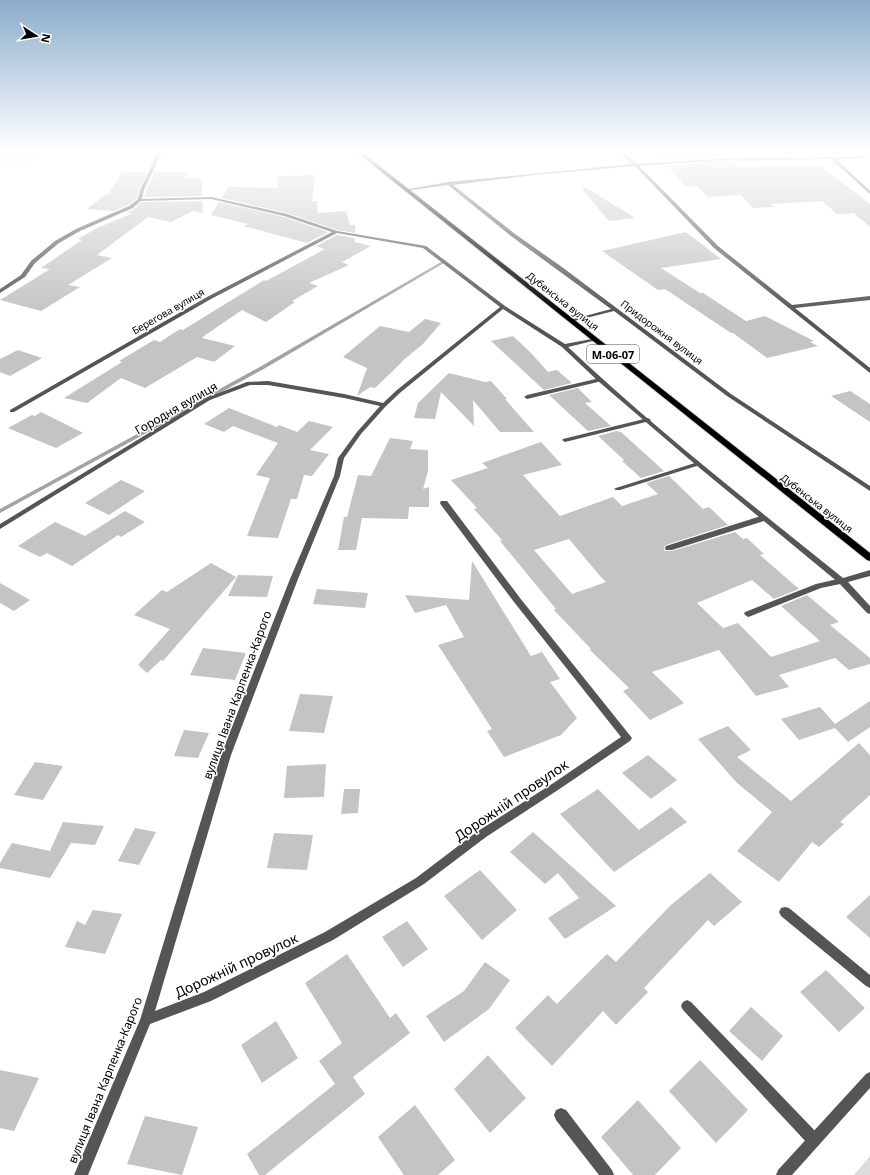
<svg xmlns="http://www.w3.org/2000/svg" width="870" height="1175" viewBox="0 0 870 1175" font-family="'Noto Sans',sans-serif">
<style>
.green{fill:#dcdcdc}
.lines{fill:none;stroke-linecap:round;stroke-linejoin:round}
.stream{fill:#a3a3a3;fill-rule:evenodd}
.building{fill:#c4c4c4;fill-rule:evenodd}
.primary-casing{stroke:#dbdbdb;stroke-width:2}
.lane{fill:#555;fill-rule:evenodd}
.street{fill:#555;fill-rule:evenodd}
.primary{fill:#000;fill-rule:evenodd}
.labels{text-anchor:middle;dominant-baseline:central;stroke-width:3;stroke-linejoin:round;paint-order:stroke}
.far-street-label{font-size:10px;fill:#000;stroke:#fff}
.shield{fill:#fff;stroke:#4c4c4c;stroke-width:1}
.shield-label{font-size:11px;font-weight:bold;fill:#000}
.street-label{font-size:12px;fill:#000;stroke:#fff}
.near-street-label{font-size:14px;fill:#000;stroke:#fff}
</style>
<rect width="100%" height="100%" fill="#fff"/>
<g class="green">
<path d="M 0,150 L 41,150 L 43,152 L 42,155 C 30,164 14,163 0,163 Z"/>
<polygon points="870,1156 870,1175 854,1175"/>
</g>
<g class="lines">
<polygon class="stream" points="441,262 444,263 262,370 0,513 0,509 258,368"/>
</g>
<g class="building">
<polygon points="653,150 720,150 728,157 663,161"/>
<polygon points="711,162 734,162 739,167 820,166 870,204 870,227 854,213 837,214 822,201 770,204 774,207 753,208 741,195 708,197 697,186 686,187 667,166"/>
<polygon points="122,172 147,172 139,189 137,198 128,205 113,211 87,209 105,195 108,195"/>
<polygon points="154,172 188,172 184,179 202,178 202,196 144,197"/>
<polygon points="315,175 312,201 317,201 318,213 346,211 350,225 355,225 355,233 337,230 287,213 222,198 228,187 277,188 278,176"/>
<polygon points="585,187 635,218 609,221 582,189"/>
<polygon points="202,201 203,213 193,211 171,222 148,217 97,255 112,258 68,285 80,287 41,311 0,300 50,269 41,268 82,240 78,239 97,228 133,213 126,213 134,209 142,202"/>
<polygon points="219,202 284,217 328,232 307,243 244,226 248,224 211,215"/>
<polygon points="686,232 721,259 661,268 700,293 703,293 746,321 765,316 814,341 810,342 818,346 767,358 733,333 731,333 665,289 658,290 602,251"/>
<polygon points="337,235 355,238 355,242 371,246 342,262 349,265 309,283 318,286 292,301 295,302 266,322 242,310 204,336 202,338 235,346 214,362 197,357 145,388 121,378 87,403 64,398 122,362 119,361 154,340 160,342 180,329 183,330 264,280 266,281 325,249 316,246"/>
<polygon points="425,319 441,323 423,344 401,362 403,361 375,388 370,387 357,396 367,368 343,357 380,326 409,332"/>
<polygon points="513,336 531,353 548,372 557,370 572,383 544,390 491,341"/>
<polygon points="18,350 42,358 10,376 0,372 0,359"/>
<polygon points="449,373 485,382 491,381 507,399 505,399 534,432 500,432 473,400 474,426 441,392 435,419 414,418 418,403"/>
<polygon points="578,388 592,402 585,403 611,426 588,431 549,395"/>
<polygon points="850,391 870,404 870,422 831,396"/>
<polygon points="229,408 277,427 279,425 297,432 309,421 333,427 310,450 329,454 312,476 304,475 297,499 291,499 278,538 247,536 270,478 256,475 278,443 233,426 224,432 204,424"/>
<polygon points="41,412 83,433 56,448 8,428 32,415 35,416"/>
<polygon points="616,431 621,432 664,471 641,478 622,461 624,460 598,436"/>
<polygon points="390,438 413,441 410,449 428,450 428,471 423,489 429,487 429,507 409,507 408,519 362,518 356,550 338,550 344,517 347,517 358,475 371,476"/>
<path d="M 541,442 L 562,465 L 523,475 L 560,516 L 613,497 L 622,506 L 658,494 L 646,483 L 669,476 L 703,509 L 709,507 L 728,525 L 666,545 L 664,547 L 665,551 L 672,551 L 735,532 L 743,539 L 747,538 L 764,554 L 760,555 L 799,589 L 774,599 L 752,580 L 697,603 L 723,628 L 738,623 L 771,657 L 820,641 L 781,606 L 807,595 L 839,622 L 830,625 L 870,658 L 870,664 L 849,670 L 835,658 L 779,675 L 789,687 L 756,696 L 719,650 L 652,672 L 684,703 L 650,720 L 623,691 L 629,688 L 590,650 L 591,649 L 554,610 L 556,609 L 500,541 L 502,540 L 474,509 L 477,508 L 451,480 L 488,468 L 482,463 ZM 569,539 L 600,576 L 606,582 L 572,594 L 534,550 Z"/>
<polygon points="121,480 145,491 109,515 85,503"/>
<polygon points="125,511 145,522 121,537 118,535 72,566 47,553 40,557 18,546 55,522 85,536"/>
<polygon points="472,561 531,656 542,652 560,679 550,682 577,718 561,735 504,757 487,731 492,729 438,645 464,637 446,605 415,613 405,595 469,600"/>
<polygon points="211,563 236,577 163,661 161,660 147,673 138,665 170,629 134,615 162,590 167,592"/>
<polygon points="238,575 273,576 267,597 228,596"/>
<polygon points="0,583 30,600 14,611 0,603"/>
<polygon points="317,589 368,593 365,608 313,604"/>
<polygon points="203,648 246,653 235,680 190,675"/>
<polygon points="300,694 333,696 324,733 289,731"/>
<polygon points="870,701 870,727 848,742 835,728 799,740 781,719 820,707 835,724"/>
<polygon points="728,726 751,750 737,757 791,801 859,743 870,755 870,795 840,822 844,824 819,847 812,842 779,882 737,851 772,812 737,783 698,739"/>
<polygon points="184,730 209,733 198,758 174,756"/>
<polygon points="648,755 677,780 651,799 622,773"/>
<polygon points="35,762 63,766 43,800 14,795"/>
<polygon points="326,764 324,797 284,798 287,766"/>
<polygon points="344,789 360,789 358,813 341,814"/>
<polygon points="598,789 639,830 671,807 687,822 614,872 560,814"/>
<polygon points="63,822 104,826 95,845 71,843 50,878 0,868 0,863 12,843 50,851"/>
<polygon points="135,828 156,832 139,865 118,861"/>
<polygon points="533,832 616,906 565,939 548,918 579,898 558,873 545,884 510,852"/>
<polygon points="274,833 313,835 307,870 267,868"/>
<polygon points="480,870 517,910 482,940 444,896"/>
<polygon points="710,873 742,902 714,926 708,920 644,988 648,992 616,1025 603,1011 552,1066 515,1028 548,995 557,1004 607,954 616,962 671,905"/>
<polygon points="870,895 870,938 846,917"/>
<polygon points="93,910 122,914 105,954 65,947 77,921 85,925"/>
<polygon points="407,921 428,949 403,967 382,937"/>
<polygon points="347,954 390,1018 396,1013 410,1033 353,1077 365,1094 265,1175 259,1175 247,1154 335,1084 319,1061 342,1043 305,983"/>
<polygon points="485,962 510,980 489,1009 444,1042 426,1016 464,991"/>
<polygon points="826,970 865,1008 839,1032 800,992"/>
<polygon points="751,1007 783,1036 762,1061 729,1031"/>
<polygon points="276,1021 298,1058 262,1083 241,1045"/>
<polygon points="488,1055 526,1098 490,1133 454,1089"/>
<polygon points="700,1060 748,1110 716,1143 669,1091"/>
<polygon points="0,1070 39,1078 14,1131 0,1128"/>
<polygon points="638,1100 681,1148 655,1175 633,1175 601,1137"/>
<polygon points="415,1105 455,1160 438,1175 404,1175 378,1137"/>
<polygon points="145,1116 198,1127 182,1175 127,1164"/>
</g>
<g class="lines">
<defs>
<polygon id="primary" points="354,150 359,150 870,553 870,561 867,560"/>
</defs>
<use href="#primary" class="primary-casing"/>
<g class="lane">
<polygon points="600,378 603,380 602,381 527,399 524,397 527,395"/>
<polygon points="648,418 651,420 650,421 565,442 562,440 563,439"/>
<polygon points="698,462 700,463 700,465 620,490 616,490 614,489 616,488"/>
<polygon points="761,516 764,516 768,518 767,520 672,550 666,550 665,548 666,546"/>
<polygon points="842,578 846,581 845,583 821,588 751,616 748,617 744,614 745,612 816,584"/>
<polygon points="785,907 789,908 870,975 870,988 866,986 781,916 779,912 781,908"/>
<polygon points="687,1000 691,1002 819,1135 821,1140 819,1145 814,1147 809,1145 683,1010 681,1006 683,1002"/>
<polygon points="561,1108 566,1110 612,1170 614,1175 599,1175 556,1120 554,1115 556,1110"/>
</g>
<g class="street">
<path d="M 159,150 L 163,150 L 144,190 L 142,199 L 211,197 L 287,214 L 337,231 L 426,246 L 505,306 L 565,344 L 597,338 L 597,340 L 568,347 C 655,429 750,503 843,578 L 870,570 L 870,576 L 848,582 L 870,606 L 870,614 L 867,613 L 839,583 L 696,465 L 598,381 L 562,347 L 503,309 L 401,392 L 386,406 L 361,434 L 344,458 L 340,476 L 298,579 L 231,755 L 155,1011 L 204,992 L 325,932 L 416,878 L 478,831 L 555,782 L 621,737 L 514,602 L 441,505 L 440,503 L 441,501 L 447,501 L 520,598 L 632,738 L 630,741 L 561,788 L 486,837 L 424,884 L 333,940 L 211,1001 L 150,1024 L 88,1175 L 74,1175 L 140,1020 L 221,755 L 290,579 L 334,476 L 338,458 L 357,432 L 380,406 L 344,398 L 268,385 L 250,385 L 210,400 L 0,529 L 0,524 L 206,398 L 247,382 L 268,381 L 344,394 L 383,403 L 397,390 L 500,307 L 423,248 L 337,233 L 211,299 L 14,412 L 10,412 L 10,410 L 207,297 L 332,232 L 284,216 L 211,199 L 141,201 L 133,208 L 80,231 L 59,243 L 35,263 L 25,277 L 0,293 L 0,289 L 21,275 L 31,261 L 55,241 L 76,229 L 129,206 L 138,199 L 140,190 Z"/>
<polygon points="616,150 621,150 637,164 735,158 856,157 866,154 862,150 867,150 869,153 867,157 856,159 836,159 870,191 870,194 831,159 711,161 639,166 718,246 792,305 870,296 870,300 795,308 870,368 870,373 714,248 635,166 534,175 453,185 515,234 562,267 731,394 870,486 870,491 727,396 614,311 570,322 570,320 611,309 511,236 448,185 405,191 403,190 448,182 632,164"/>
<polygon points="870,1072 870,1088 792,1175 776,1175 778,1170 866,1074"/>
</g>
<use href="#primary" class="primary"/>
</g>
<linearGradient id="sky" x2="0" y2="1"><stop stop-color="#8cadcc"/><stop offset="0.48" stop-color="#fff"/><stop offset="1" stop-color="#fff" stop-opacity="0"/></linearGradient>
<rect width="870" height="315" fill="url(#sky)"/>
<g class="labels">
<g class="far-street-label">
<text transform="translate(563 301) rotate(38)">Дубенська вулиця</text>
<text transform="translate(168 311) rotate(-30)">Берегова вулиця</text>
<text transform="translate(662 332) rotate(37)">Придорожня вулиця</text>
<text transform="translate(817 503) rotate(38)">Дубенська вулиця</text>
</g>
<rect class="shield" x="587" y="345" width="52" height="18" rx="3"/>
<g class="shield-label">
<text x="613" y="354">М-06-07</text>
</g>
<g class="street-label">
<text transform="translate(176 408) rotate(-30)">Городня вулиця</text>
<text transform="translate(237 695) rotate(-70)">вулиця Івана Карпенка-Карого</text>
<text transform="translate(105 1080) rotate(-68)">вулиця Івана Карпенка-Карого</text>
</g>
<g class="near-street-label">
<text transform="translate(511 800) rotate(-34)">Дорожній провулок</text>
<text transform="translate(236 965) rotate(-25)">Дорожній провулок</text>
</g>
</g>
<g transform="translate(36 36) rotate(102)" stroke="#ffffff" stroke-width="3" paint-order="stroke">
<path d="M0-3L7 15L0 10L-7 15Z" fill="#000000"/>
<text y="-6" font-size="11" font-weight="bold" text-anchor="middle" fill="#000000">N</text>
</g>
</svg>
